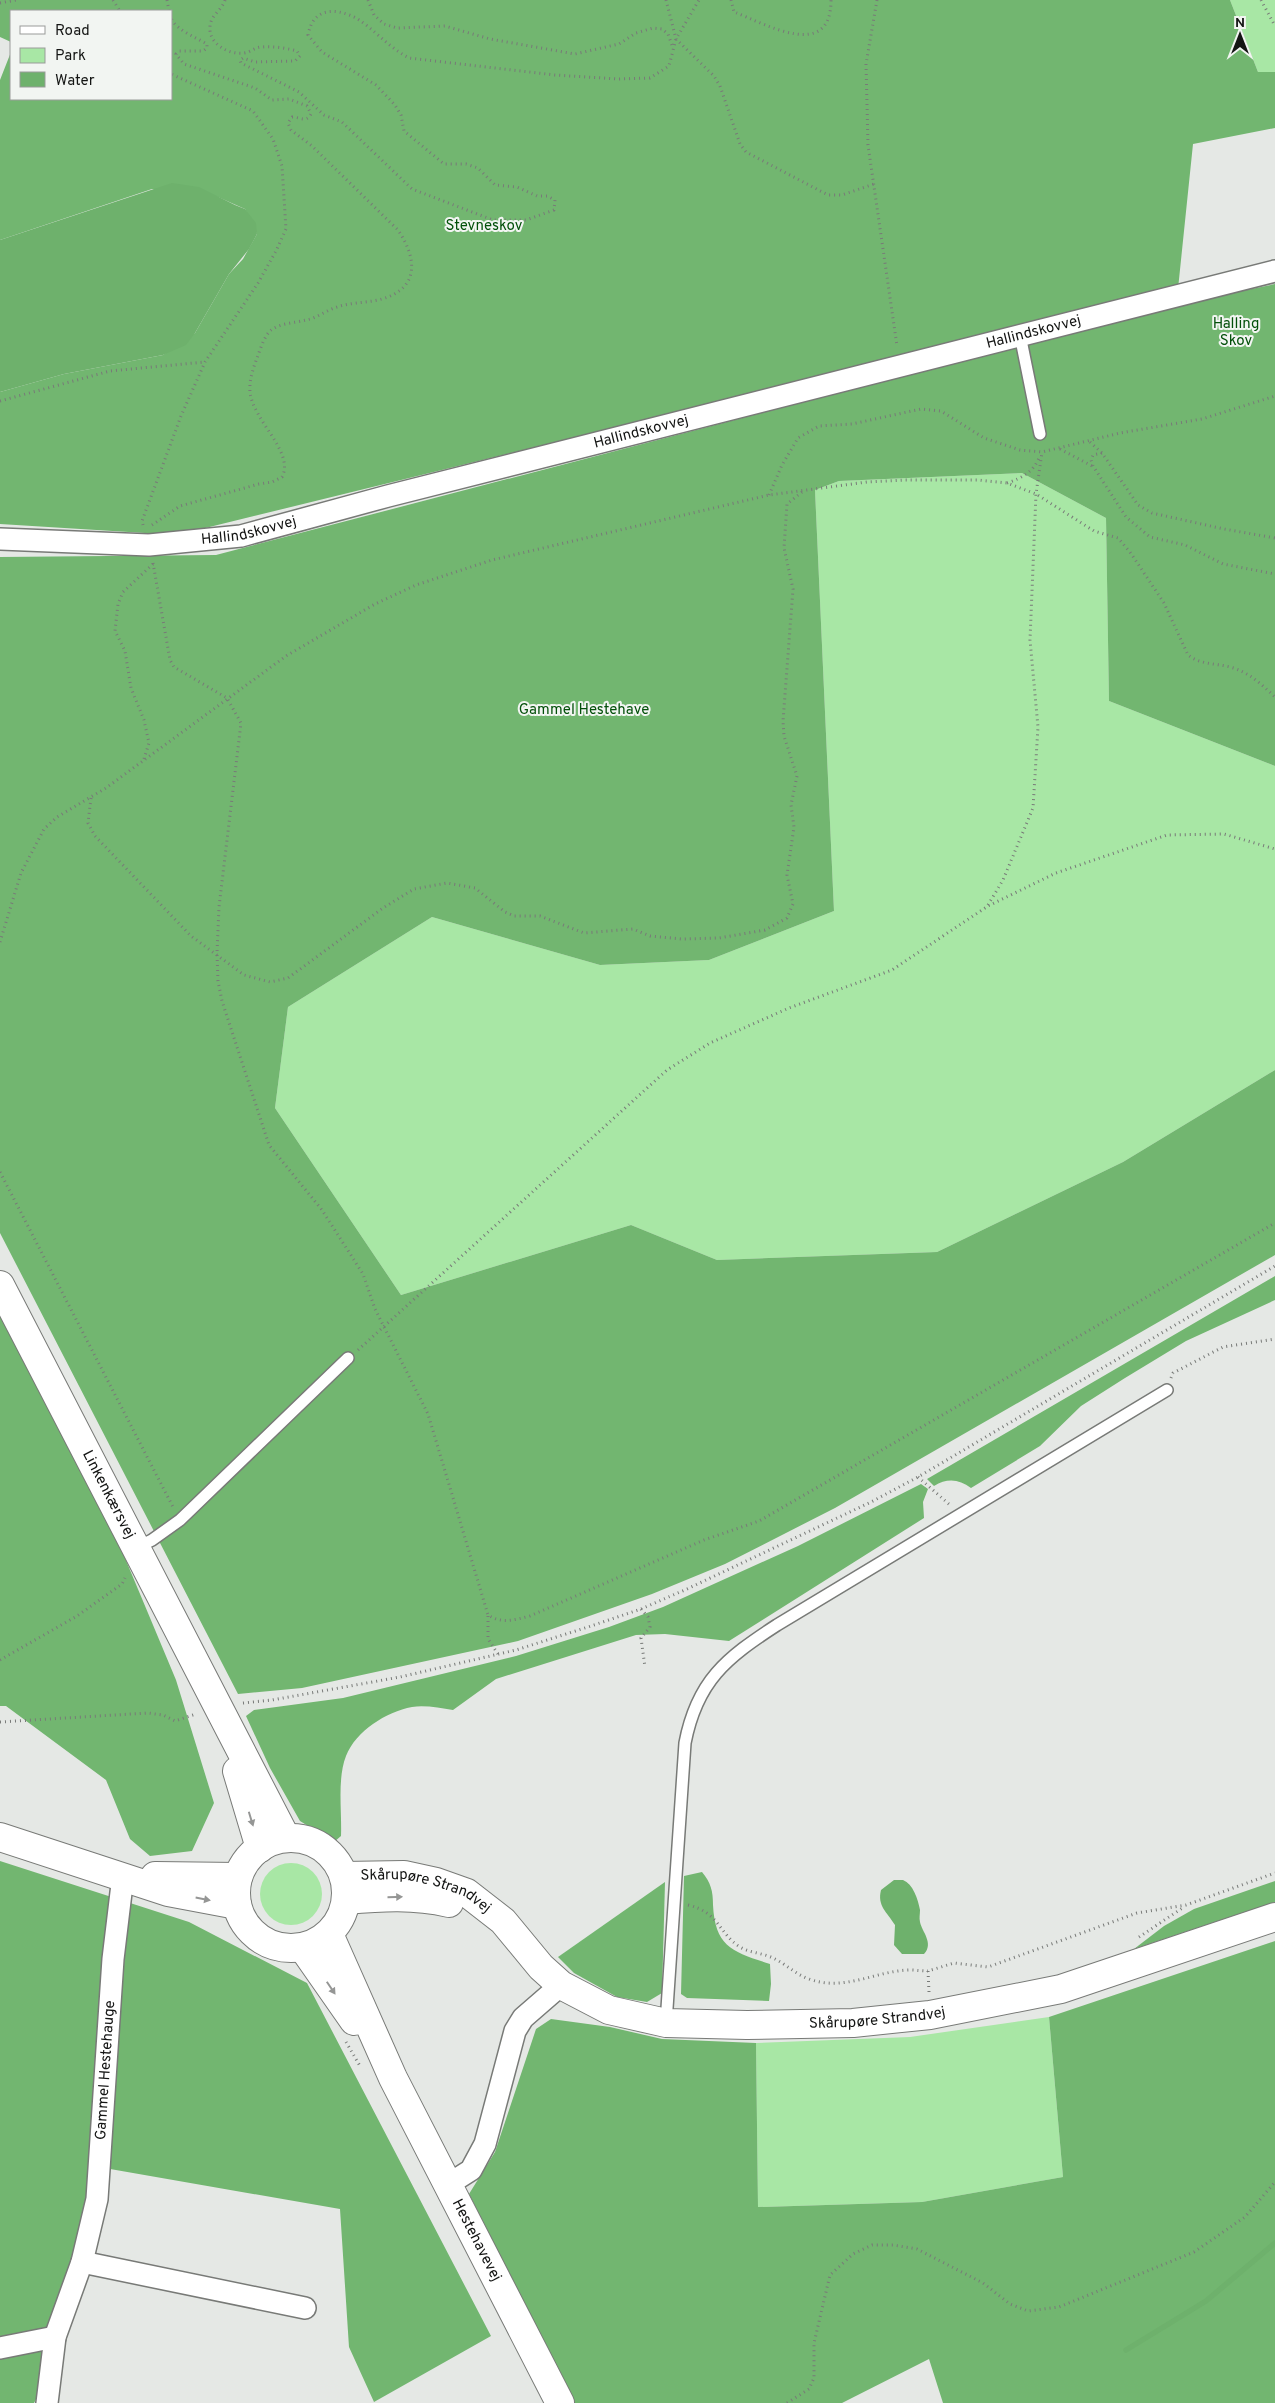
<svg xmlns="http://www.w3.org/2000/svg" width="1275" height="2403" viewBox="0 0 1275 2403" font-family="Overpass,sans-serif">
<style>
.green{fill:#a8e7a5}
.forest{fill:#72b670}
.water{fill:#6eb16c}
.lines{fill:none;stroke-linecap:round;stroke-linejoin:round}
.stream{stroke:#6eb16c;stroke-width:5.5}
.service-casing{stroke:#787a77;stroke-width:14}
.minor-casing{stroke:#787a77;stroke-width:24}
.tertiary-casing{stroke:#787a77;stroke-width:30}
.path{stroke:#787a78;stroke-width:3;stroke-dasharray:1 4;stroke-linecap:butt}
.service{stroke:#fff;stroke-width:11}
.minor{stroke:#fff;stroke-width:21}
.tertiary{stroke:#fff;stroke-width:28}
.oneway{fill:#959695}
.labels{text-anchor:middle;dominant-baseline:central;stroke-width:4;stroke-linejoin:round;paint-order:stroke}
.park-label{font-size:15px;fill:#03500a;stroke:#f2f5f2}
.street-label{font-size:15px;fill:#141514;stroke:#f2f5f2}
</style>
<rect width="100%" height="100%" fill="#e5e8e5"/>
<g class="green">
<polygon points="1230,0 1275,0 1275,72 1258,72"/>
<polygon points="1022,473 1106,518 1109,701 1275,766 1275,1070 1123,1162 937,1252 717,1260 631,1225 401,1295 275,1108 288,1007 432,917 600,965 709,960 834,911 815,490 839,481"/>
<circle cx="291" cy="1894" r="31"/>
<polygon points="1049,2017 1063,2177 922,2202 758,2207 756,2043 910,2037"/>
</g>
<g class="forest">
<polygon points="0,0 1230,0 1258,72 1275,72 1275,128 1193,144 1178,289 177,535 0,524 0,392 64,374 163,355 195,333 229,274 243,259 257,234 245,209 218,197 152,189 0,240 0,80 11,52 11,99 171,99 171,11 11,11 11,42 0,37"/>
<polygon points="1275,284 1275,766 1109,701 1106,518 1022,473 839,481 815,490 834,911 709,960 600,965 432,917 288,1007 275,1108 401,1295 631,1225 717,1260 937,1252 1123,1162 1275,1070 1275,1255 835,1508 725,1564 652,1594 518,1641 302,1688 238,1694 0,1233 0,557 216,555 1179,304"/>
<path d="M 1275,1276 L 1275,1300 L 1186,1341 L 1125,1378 L 1081,1406 L 1040,1446 L 971,1488 C 959,1479 947,1478 934,1486 L 927,1479 Z"/>
<polygon points="0,1306 112,1527 176,1680 214,1803 192,1851 150,1856 130,1839 106,1780 6,1706 0,1706"/>
<path d="M 921,1484 L 928,1489 L 923,1502 L 924,1518 L 729,1641 L 665,1634 L 636,1635 L 496,1679 L 453,1710 C 440,1708 425,1705 412,1707 C 386,1712 356,1731 346,1756 C 337,1779 342,1811 341,1836 L 334,1842 L 300,1821 L 270,1768 L 246,1716 L 254,1710 L 343,1698 L 516,1656 L 609,1627 L 663,1607 L 798,1546 Z"/>
<polygon points="0,1861 189,1922 307,1983 491,2336 374,2402 349,2347 340,2209 93,2166 41,2390 34,2403 0,2403"/>
<path d="M 702,1872 C 711,1883 713,1891 713,1905 C 715,1947 733,1952 770,1964 L 771,1984 L 769,2001 L 687,1998 L 681,1994 L 684,1876 Z"/>
<polygon points="1275,1881 1275,1902 1134,1949 1164,1926 1194,1909"/>
<polygon points="665,1882 662,1993 647,2002 617,1997 574,1973 558,1957"/>
<polygon points="1275,1941 1275,2403 943,2403 929,2359 842,2403 575,2403 469,2194 495,2152 536,2029 551,2019 610,2027 662,2039 756,2043 758,2207 922,2202 1063,2177 1049,2017"/>
</g>
<g class="water">
<polygon points="172,183 199,187 235,205 245,209 256,223 257,234 249,249 229,274 195,333 186,345 163,355 64,374 0,392 0,240"/>
<path d="M 894,1880 L 903,1880 C 913,1884 918,1899 920,1910 C 920,1914 919,1918 920,1922 C 922,1932 934,1943 924,1954 L 902,1954 L 894,1945 L 895,1925 C 887,1912 877,1906 881,1890 Z"/>
</g>
<g class="lines">
<polyline class="stream" points="1126,2350 1206,2301 1275,2243"/>
<defs>
<g id="service">
<polyline points="1020,335 1040,434"/>
<polyline points="136,1548 152,1540 180,1520 348,1358"/>
<path d="M 666,2023 L 685,1743 C 697,1681 726,1658 777,1625 L 1167,1390"/>
</g>
<g id="minor">
<path id="s1" d="M 0,539 L 149,545 L 241,536 L 388,496 L 1275,271"/>
<polyline points="449,2184 471,2170 485,2144 515,2031 523,2018 561,1985"/>
<polyline points="82,2262 305,2308"/>
<polyline points="0,2348 55,2337"/>
<path id="s2" d="M 47,2403 L 55,2337 L 82,2262 L 97,2199 L 113,1959 L 123,1876"/>
</g>
<g id="tertiary">
<path id="s3" d="M 0,1285 L 286,1838"/>
<polyline points="237,1771 260,1848"/>
<polyline points="0,1837 168,1892 237,1905"/>
<circle cx="291" cy="1893" r="55"/>
<polyline points="155,1876 238,1877"/>
<path id="s4" d="M 344,1876 L 404,1875 L 436,1882 L 467,1893 L 503,1921 L 541,1967 L 561,1985 L 609,2010 L 666,2023 L 747,2025 L 853,2023 L 930,2015 L 1061,1989 L 1275,1917"/>
<path d="M 346,1900 C 382,1897 414,1895 449,1903"/>
<path id="s5" d="M 329,1934 L 393,2078 L 560,2403"/>
<polyline points="303,1948 354,2021"/>
</g>
</defs>
<use href="#service" class="service-casing"/>
<use href="#minor" class="minor-casing"/>
<use href="#tertiary" class="tertiary-casing"/>
<g class="path">
<polyline points="113,0 120,11"/>
<polyline points="167,0 169,11"/>
<path d="M 225,0 C 222,10 211,15 210,26 C 208,44 229,55 244,53 C 251,52 255,47 262,47 C 273,46 286,48 297,51 L 300,56 L 295,61 L 255,62 L 243,58 L 240,60 L 241,63 L 299,92 L 324,115 L 342,122 L 412,189 L 493,220 L 526,220 L 554,210 L 555,200 L 547,196 L 537,196 L 517,187 L 495,185 L 478,168 L 466,164 L 444,164 L 404,131 L 401,115 L 395,105 L 376,85 L 322,52 L 308,35 C 313,8 334,7 356,18 C 373,28 388,47 409,58 L 555,75 L 618,79 L 650,78 L 669,66 L 676,39 L 699,0"/>
<polyline points="368,0 374,15 384,24 397,28 445,26 490,39 575,54 619,44 636,33 653,28 662,29 668,34 673,48"/>
<polyline points="666,0 676,39 714,76 720,86 740,144 746,152 828,195 842,195 874,184"/>
<path d="M 731,0 L 734,12 C 766,24 831,62 831,0"/>
<polyline points="877,0 866,64 868,145 897,346"/>
<polyline points="1261,0 1275,26"/>
<polyline points="0,3 16,0"/>
<polyline points="0,401 110,371 205,362"/>
<polyline points="1090,442 1102,453 1138,505 1152,513 1224,529 1275,538"/>
<polyline points="1060,449 1092,466"/>
<polyline points="1102,453 1093,455 1091,460 1093,466 1126,517 1150,537 1185,545 1223,564 1275,574"/>
<path d="M 1007,483 C 1022,478 1033,472 1039,458"/>
<polyline points="769,495 782,465 798,438 819,426 852,424 921,409 941,411 984,438 1020,450 1042,452 1120,433 1202,419 1275,396"/>
<polyline points="143,525 142,521 181,416 205,362 258,283 276,251 286,229 282,166 273,139 253,111 171,74"/>
<path d="M 152,525 L 180,506 L 259,484 L 272,482 L 282,477 C 295,452 253,421 250,392 C 249,380 253,369 257,358 C 260,350 264,337 270,331 C 279,323 295,323 306,320 C 317,318 327,310 337,307 C 352,302 368,303 382,299 C 420,288 417,258 398,230 L 312,146 L 291,130 L 288,123 L 292,117 C 300,117 306,123 311,114 L 307,106 L 289,99 L 272,100 L 255,88 L 184,64 L 176,54 L 179,51 L 203,51 L 207,48 L 207,44 C 197,38 176,30 171,18"/>
<path d="M 153,563 L 170,660 L 174,667 L 227,698 L 241,723 L 219,907 L 217,953 L 218,981 L 222,1001 L 269,1145 L 322,1210 L 363,1274 L 375,1309 L 428,1414 L 488,1615 C 502,1624 514,1620 530,1616 L 704,1540 L 759,1521 L 1275,1223"/>
<polyline points="144,759 149,743 144,720 131,688 125,651 115,631 118,604 123,592 153,564"/>
<polyline points="91,798 88,823 95,836 191,936 244,975 270,982 288,978 383,908 414,889 447,883 475,888 505,912 514,916 540,916 584,933 633,929 650,936 682,939 719,938 765,930 787,918 793,904 787,875 794,827 791,805 797,776 784,736 783,721 793,589 784,548 787,504 802,492"/>
<polyline points="988,905 1003,880 1033,808 1038,727 1030,640 1036,494 1042,452"/>
<path d="M 0,942 L 21,873 L 44,829 L 57,817 L 106,788 L 286,656 L 375,604 L 416,585 L 492,560 L 769,495 L 867,482 L 905,480 L 978,480 L 1007,483 L 1036,494 L 1094,531 L 1118,538 L 1130,552 L 1164,603 L 1188,655 C 1201,665 1215,663 1230,667 C 1249,672 1261,684 1275,697"/>
<polyline points="0,1172 173,1507"/>
<polyline points="358,1350 667,1070 710,1043 789,1008 892,970 988,906 1056,873 1167,835 1224,834 1275,849"/>
<polyline points="1171,1378 1173,1373 1223,1347 1275,1339"/>
<polyline points="918,1477 950,1505"/>
<polyline points="641,1609 648,1617 650,1627 641,1638 645,1667"/>
<polyline points="488,1616 488,1639 498,1654"/>
<polyline points="0,1660 77,1616 122,1584 125,1578"/>
<polyline points="243,1703 272,1700 400,1677 516,1650 591,1626 641,1609 687,1589 871,1502 918,1477 1275,1266"/>
<polyline points="0,1722 148,1713 163,1715 175,1721 196,1714"/>
<path d="M 688,1905 C 719,1912 719,1934 740,1947 C 750,1953 763,1953 773,1958 C 786,1964 795,1974 809,1979 C 844,1992 875,1971 909,1970 C 916,1970 922,1971 928,1971"/>
<polyline points="1139,1937 1184,1907"/>
<polyline points="929,1992 928,1971 954,1963 988,1967 1137,1913 1186,1905 1275,1873"/>
<polyline points="346,2042 360,2066"/>
<polyline points="787,2403 809,2389 814,2378 814,2343 830,2275 853,2254 872,2245 893,2245 917,2249 983,2283 1010,2304 1028,2311 1059,2307 1194,2252 1245,2217 1275,2182"/>
</g>
<use href="#service" class="service"/>
<use href="#minor" class="minor"/>
<use href="#tertiary" class="tertiary"/>
</g>
<defs><path id="oneway-solid" d="M-6-.8H1V-3.2L6.5 0L1 3.2V.8H-6Z" transform="scale(1.25)"/></defs>
<g class="oneway">
<use href="#oneway-solid" transform="translate(251 1819) rotate(73)"/>
<use href="#oneway-solid" transform="translate(395 1897) rotate(-2)"/>
<use href="#oneway-solid" transform="translate(203 1899) rotate(11)"/>
<use href="#oneway-solid" transform="translate(331 1988) rotate(56)"/>
</g>
<g class="labels">
<g class="park-label">
<text x="484" y="226">Stevneskov</text>
<text x="1236" y="324">Halling<tspan x="1236" dy="17">Skov</tspan></text>
<text x="584" y="710">Gammel Hestehave</text>
</g>
<g class="street-label">
<text stroke="none"><textPath href="#s1" startOffset="1060">Hallindskovvej</textPath></text>
<text stroke="none"><textPath href="#s1" startOffset="655">Hallindskovvej</textPath></text>
<text stroke="none"><textPath href="#s1" startOffset="250">Hallindskovvej</textPath></text>
<text stroke="none"><textPath href="#s3" startOffset="236">Linkenkærsvej</textPath></text>
<text stroke="none"><textPath href="#s4" startOffset="85">Skårupøre Strandvej</textPath></text>
<text stroke="none"><textPath href="#s4" startOffset="582">Skårupøre Strandvej</textPath></text>
<text stroke="none"><textPath href="#s2" startOffset="340">Gammel Hestehauge</textPath></text>
<text stroke="none"><textPath href="#s5" startOffset="340">Hestehavevej</textPath></text>
</g>
</g>
<rect x="10" y="10" width="162" height="90" fill="#f2f5f2" stroke="#999b99"/>
<rect x="20" y="26" width="25" height="8" fill="#ffffff" stroke="#999b99"/>
<text x="55" y="35" font-size="15" fill="#141514">Road</text>
<rect x="20" y="48" width="25" height="15" fill="#a8e7a5" stroke="#999b99"/>
<text x="55" y="60" font-size="15" fill="#141514">Park</text>
<rect x="20" y="72" width="25" height="15" fill="#6eb16c" stroke="#999b99"/>
<text x="55" y="85" font-size="15" fill="#141514">Water</text>
<g transform="translate(1240 35)" stroke="#f2f5f2" stroke-width="4" paint-order="stroke">
<path d="M0-4L9 19L0 12L-9 19Z" fill="#141514"/>
<text y="-8" font-size="14" font-weight="bold" text-anchor="middle" fill="#141514">N</text>
</g>
</svg>
